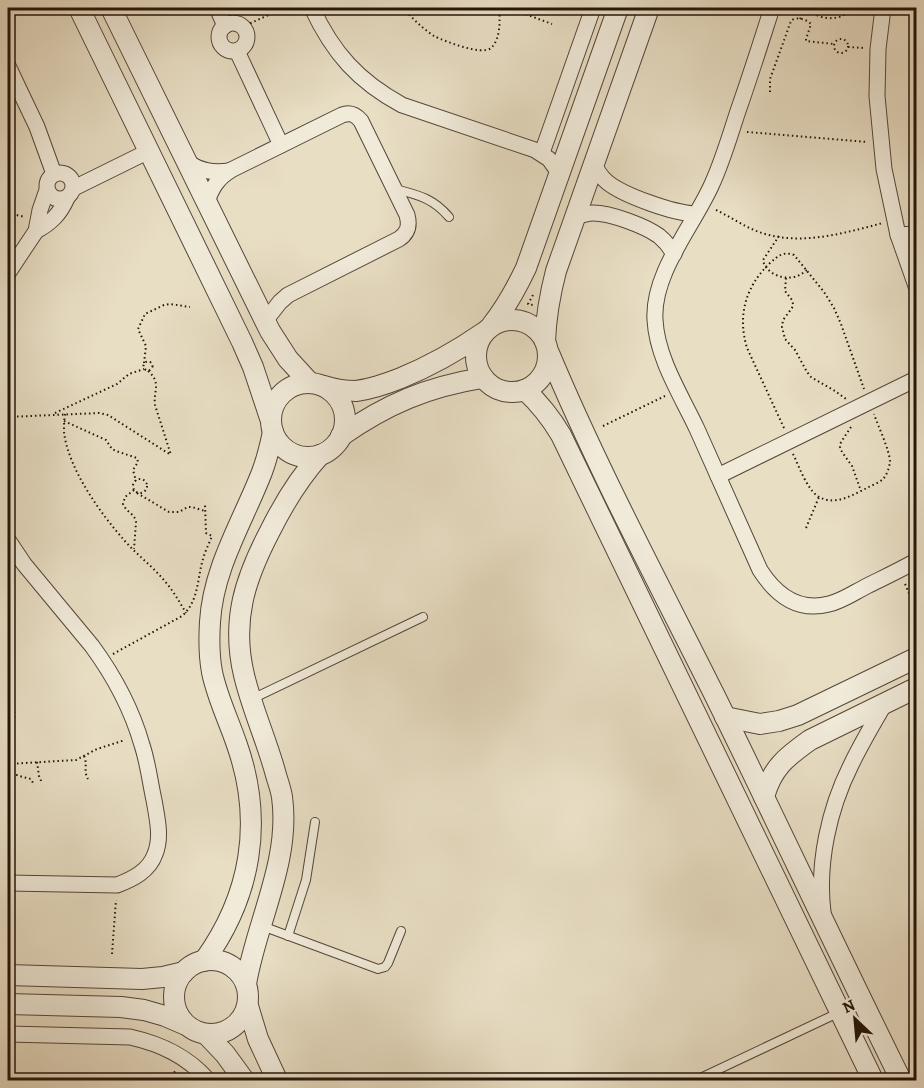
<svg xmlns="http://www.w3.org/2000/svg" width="924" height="1088" viewBox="0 0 924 1088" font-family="Alegreya,serif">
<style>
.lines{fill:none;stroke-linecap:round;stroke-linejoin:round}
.service-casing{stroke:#554639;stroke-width:10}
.minor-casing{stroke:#554639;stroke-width:17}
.tertiary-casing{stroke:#554639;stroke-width:22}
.path{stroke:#24140b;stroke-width:2;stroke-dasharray:1.5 3;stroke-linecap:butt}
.service{stroke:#f0ead9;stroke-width:8}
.minor{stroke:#f0ead9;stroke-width:15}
.tertiary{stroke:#f0ead9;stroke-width:20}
</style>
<rect width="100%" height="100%" fill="#e8dec4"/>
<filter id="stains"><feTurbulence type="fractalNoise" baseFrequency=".00333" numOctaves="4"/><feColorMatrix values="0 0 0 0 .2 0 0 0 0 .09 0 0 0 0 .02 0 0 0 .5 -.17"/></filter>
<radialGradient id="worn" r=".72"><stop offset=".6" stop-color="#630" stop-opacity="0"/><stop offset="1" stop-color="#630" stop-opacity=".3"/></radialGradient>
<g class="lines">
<defs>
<g id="service">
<path d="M 395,189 C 418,195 433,198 449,217"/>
<polyline points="252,699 423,617"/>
<polyline points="262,926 378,969 385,967 388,963 401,931"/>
<polyline points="288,936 306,880 315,822"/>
<polyline points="696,1080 838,1013"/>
</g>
<g id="minor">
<polyline points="217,8 225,26"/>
<path d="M 312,8 C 333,53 358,81 402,105 L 535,150 L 549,159 L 559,173"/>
<path d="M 772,8 C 761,42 750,77 738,111 C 730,135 723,160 712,184 C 694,225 652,273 655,320 C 657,358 681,395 697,429 C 718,476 739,523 760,570 C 776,595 798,612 829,604 C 842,601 855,592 867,586 C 883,578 900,570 916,561"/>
<polyline points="883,8 878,49 877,96 884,169 898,235 916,286"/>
<circle cx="233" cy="37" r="14"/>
<polyline points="237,51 281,145"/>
<polyline points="8,66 37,127 54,174"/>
<polyline points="543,150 593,8"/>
<path d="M 187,162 C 201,171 212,173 229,171"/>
<path d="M 594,163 C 597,171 601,177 607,182 C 624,196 674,213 695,214"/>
<circle cx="60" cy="186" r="13"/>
<polyline points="74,188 149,151"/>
<path d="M 207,202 C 212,187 218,178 231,170 L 342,115 C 350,112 355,114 361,121 L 407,215 C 410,226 408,233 399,239 L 288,295 L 280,302 L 265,321"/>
<path d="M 575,217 C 581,215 587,213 593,213 C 611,213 645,226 659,236 C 665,241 670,247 674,254"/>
<path d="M 36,231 C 51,223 60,214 67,198"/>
<polyline points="898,235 916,234"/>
<polyline points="8,273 36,231 40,210 47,190"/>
<polyline points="718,476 916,379"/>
<path d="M 8,540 L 24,564 L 92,646 C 114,676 132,710 142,745 C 148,763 150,782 154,800 C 157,818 162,837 155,854 C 149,871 133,879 117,885 L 8,883"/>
<path d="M 823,912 C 817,863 829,809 851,765 C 861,744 873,724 884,705"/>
<path d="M 8,1034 L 130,1037 C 161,1044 187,1056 208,1080"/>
</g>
<g id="tertiary">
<polyline points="79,8 242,342 253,367 270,418"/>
<polyline points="111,8 270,331 288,359 310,383"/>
<circle cx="512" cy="356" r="36"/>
<path d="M 492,325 C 506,307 516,289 526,268 L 618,8"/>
<path d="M 545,341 C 546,316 550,294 556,271 L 649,8"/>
<path d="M 549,353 C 598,470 658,582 715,696 C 778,824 838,953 901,1080"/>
<circle cx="308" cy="420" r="37"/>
<path d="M 324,386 C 334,389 345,391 356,391 C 372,389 386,384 401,378 C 430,366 457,351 483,333"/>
<path d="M 525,390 C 540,404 551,418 561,435 L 873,1080"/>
<path d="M 341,436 C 387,404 427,387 482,378"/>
<polyline points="725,717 760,724 779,721 798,715 916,658"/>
<path d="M 764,797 C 772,768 786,757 810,740 L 916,688"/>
<circle cx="211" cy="997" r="37"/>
<path d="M 204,961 C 251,896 264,822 237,745 C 229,721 217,697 212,672 C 209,656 209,638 210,622 C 213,568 243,521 262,472 C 267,459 270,446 273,432"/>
<polyline points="8,975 142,979 163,977 184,972"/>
<path d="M 246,984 C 256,923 291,861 282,797 C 281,790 278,782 276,775 C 267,741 252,709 244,675 C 231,620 245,579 270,531 C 284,503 299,478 320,455"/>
<polyline points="8,1004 121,1007 144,1010 165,1016 186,1025"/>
<polyline points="248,1006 258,1039 277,1080"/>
<polyline points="206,1034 225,1054 244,1080"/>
</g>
</defs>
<use href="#service" class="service-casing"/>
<use href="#minor" class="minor-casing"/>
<use href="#tertiary" class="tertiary-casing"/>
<g class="path">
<path d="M 403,8 C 412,18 422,28 434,36 C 444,41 482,56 491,48 C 501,39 500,19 499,8"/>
<polyline points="509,8 552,24"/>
<path d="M 813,8 L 813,12 C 819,19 835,20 844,15 L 847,8"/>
<polyline points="800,19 804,11 807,8"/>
<polyline points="242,27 284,8"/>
<circle cx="841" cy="46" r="7"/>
<polyline points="848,47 864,48"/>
<path d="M 770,92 L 770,79 L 791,21 C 796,16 806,19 811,24 L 806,39 L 806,41 L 834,44"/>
<polyline points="747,132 867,142"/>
<path d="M 716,210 C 731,217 746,228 762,233 C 802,246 844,233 883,223"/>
<polyline points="8,213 25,217"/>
<path d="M 779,236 L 763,260 C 765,272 781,280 794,277 C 799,276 803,273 807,270"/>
<polyline points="786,278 785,291 792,300 793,304 792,308 783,320 782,327 785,339 795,350 807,372 811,377 835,391 846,399"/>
<polyline points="533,295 528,304 533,305"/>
<circle cx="148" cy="366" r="4.5"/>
<polyline points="144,363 146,346 138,329 145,314 164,305 170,304 190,307"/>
<path d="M 148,371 C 162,383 153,391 155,405 L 171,455"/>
<polyline points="55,413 117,384 129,374 144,369"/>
<path d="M 65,414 C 64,420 64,426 64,432 C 68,468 100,513 124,540 C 136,554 151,565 163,579 C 172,589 179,601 186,613"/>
<polyline points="8,417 99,413 108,415 171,455"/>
<polyline points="64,421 106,440 112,449 116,451 137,458 138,462 133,470 136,481"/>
<polyline points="603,426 665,396"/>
<polyline points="851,427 841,442 840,447 842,452 852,466 861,491"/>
<path d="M 784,428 L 747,348 C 737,315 746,286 770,263 C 778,256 783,251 794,255 L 824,292 L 834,308 L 841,324 L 864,389"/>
<path d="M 793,454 C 799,466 807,490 819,497 C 836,506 852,495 867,488 C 872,485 879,483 883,479 C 887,475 889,468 890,462 C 890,451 878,426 874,414"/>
<circle cx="140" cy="486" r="7"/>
<path d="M 134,490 L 125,497 L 123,504 C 126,512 135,514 136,522 L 134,549"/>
<polyline points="137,493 169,512 179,512 188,507 192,507 205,511"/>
<polyline points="806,528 819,497"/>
<polyline points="905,584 916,610"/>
<path d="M 113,654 L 182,616 C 199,601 197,579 203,559 C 205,551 209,544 212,536 L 206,533 L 205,505"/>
<path d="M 8,695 C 19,709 14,724 8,740"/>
<path d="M 84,756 C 88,764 83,771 88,779"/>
<polyline points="37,762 39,776 42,783"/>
<polyline points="8,764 76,760 97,749 125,740"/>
<polyline points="8,771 19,776 31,779 34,785"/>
<polyline points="112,954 116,900"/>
<polyline points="169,1080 176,1070"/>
</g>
<use href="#service" class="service"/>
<use href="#minor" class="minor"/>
<use href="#tertiary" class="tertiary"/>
</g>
<rect width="924" height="1088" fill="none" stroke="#e8dec4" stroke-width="30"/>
<rect x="9" y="9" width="906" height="1070" fill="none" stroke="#24140b" stroke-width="3"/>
<rect x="15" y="15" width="894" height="1058" fill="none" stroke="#24140b" stroke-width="1.5"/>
<g transform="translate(855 1019) rotate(334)" stroke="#f0ead9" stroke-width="4.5" paint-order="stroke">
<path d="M0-4.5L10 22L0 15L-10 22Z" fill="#24140b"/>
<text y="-9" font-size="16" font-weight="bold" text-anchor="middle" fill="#24140b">N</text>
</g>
<rect width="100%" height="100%" filter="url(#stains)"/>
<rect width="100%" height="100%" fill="url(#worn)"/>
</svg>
